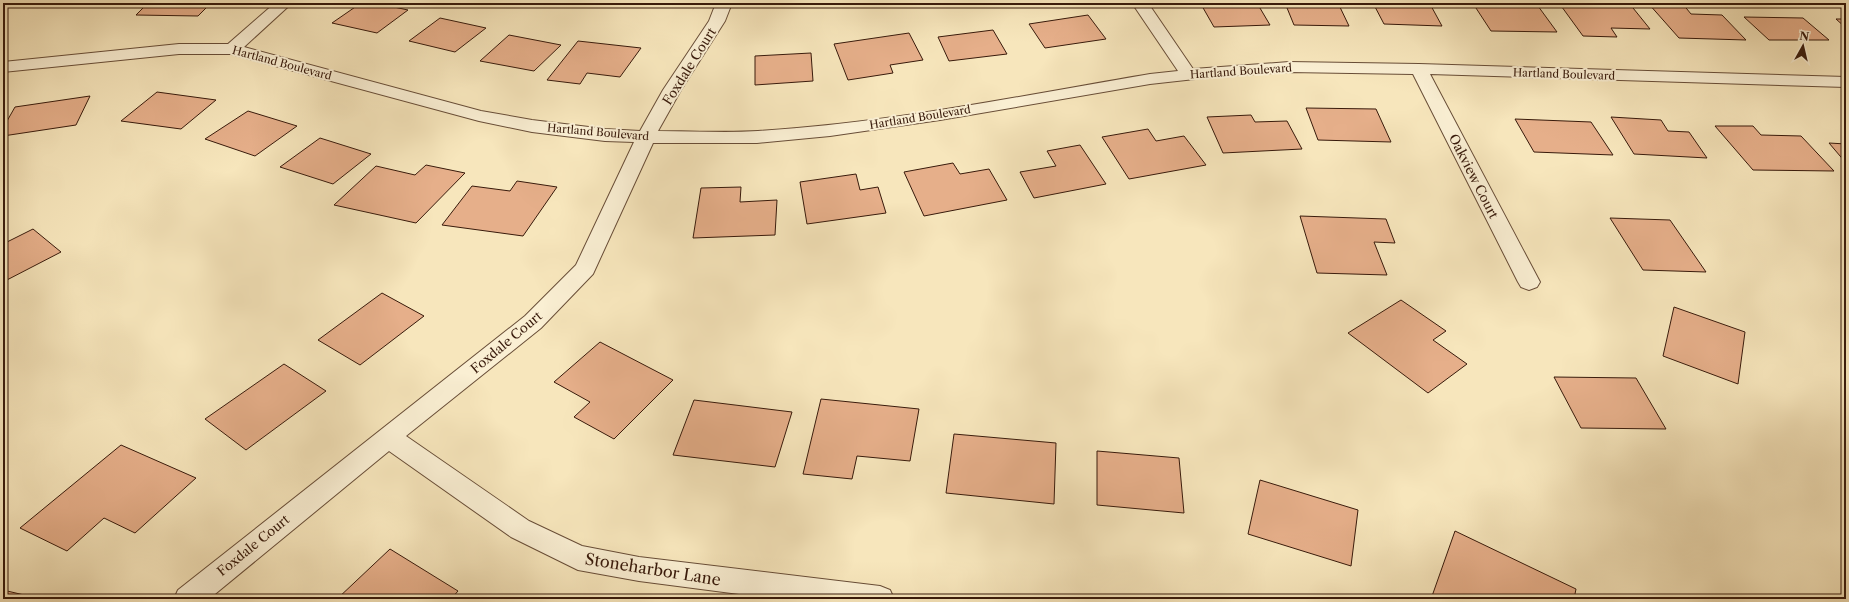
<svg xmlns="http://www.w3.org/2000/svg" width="1849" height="602" viewBox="0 0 1849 602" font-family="'Libre Caslon Text',serif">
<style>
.building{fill:#e6af8a;stroke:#381a0b}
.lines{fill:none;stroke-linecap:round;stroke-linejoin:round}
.minor-casing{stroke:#684d37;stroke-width:2}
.minor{fill:#faefd3;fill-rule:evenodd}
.labels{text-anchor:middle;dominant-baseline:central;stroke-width:4;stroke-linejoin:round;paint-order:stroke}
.far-street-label{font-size:11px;fill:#381a0b;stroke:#faefd3}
.street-label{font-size:13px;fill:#381a0b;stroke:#faefd3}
.near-street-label{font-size:16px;fill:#381a0b;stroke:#faefd3}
</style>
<rect width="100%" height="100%" fill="#f7e6bc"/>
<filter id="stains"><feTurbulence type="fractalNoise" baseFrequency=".005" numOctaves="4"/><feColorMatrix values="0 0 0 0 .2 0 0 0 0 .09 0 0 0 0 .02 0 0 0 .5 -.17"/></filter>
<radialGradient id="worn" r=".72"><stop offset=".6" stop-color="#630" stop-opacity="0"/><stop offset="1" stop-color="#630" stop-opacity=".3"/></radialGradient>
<g class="building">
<polygon points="148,3 211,3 198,16 136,15"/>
<polygon points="361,3 375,3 408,10 377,33 332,23"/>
<polygon points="1257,3 1270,25 1214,27 1202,6"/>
<polygon points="1285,3 1338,3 1349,26 1294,25"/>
<polygon points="1373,3 1430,4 1442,26 1384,24"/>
<polygon points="1559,3 1629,3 1650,29 1611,28 1617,37 1583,36"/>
<polygon points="1648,3 1682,3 1691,14 1722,15 1746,40 1679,38"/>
<polygon points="1474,5 1538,6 1557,32 1491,31"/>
<polygon points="1088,15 1106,39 1045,48 1029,24"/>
<polygon points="1744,17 1803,18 1829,40 1769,40"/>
<polygon points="440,18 486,28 455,52 409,41"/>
<polygon points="1836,19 1846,19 1846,28"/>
<polygon points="993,30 1007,54 949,61 938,37"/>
<polygon points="909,33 923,60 890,65 893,73 848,80 834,44"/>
<polygon points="509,35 561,45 534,71 480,61"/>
<polygon points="578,41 641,48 620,77 587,73 580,84 547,80"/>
<polygon points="811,53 813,81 755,85 755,56"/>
<polygon points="157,92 216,100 181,129 121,121"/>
<polygon points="90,96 76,125 3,136 3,128 15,107"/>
<polygon points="1306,108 1376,109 1391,142 1318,140"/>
<polygon points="248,111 297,126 255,156 205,139"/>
<polygon points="1251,115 1255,122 1287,121 1302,149 1223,153 1207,117"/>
<polygon points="1611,117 1661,120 1668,131 1689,132 1707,158 1634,154"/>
<polygon points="1515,119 1591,122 1613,155 1534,152"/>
<polygon points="1715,126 1753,126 1761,135 1801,136 1834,171 1753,170"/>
<polygon points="1148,129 1156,141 1184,136 1206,165 1129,179 1102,137"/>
<polygon points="320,138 371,154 333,184 280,167"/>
<polygon points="1829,143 1846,144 1846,163"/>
<polygon points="1080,145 1106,184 1034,198 1020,172 1056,166 1047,151"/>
<polygon points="953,163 960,174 989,169 1007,200 924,216 904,172"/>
<polygon points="426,165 465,173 416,223 334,205 376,166 415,175"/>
<polygon points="856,174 860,190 878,187 886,213 807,224 800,182"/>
<polygon points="517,181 557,187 523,236 442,225 472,186 510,191"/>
<polygon points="741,187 740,202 777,200 775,235 693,238 701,188"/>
<polygon points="1300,216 1386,219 1395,243 1374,242 1387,275 1317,273"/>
<polygon points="1610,218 1670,220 1706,272 1643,270"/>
<polygon points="33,229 61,252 3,282 3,244"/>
<polygon points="382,293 424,316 360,365 318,340"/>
<polygon points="1401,300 1446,331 1433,340 1467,364 1428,393 1348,333"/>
<polygon points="1674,307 1745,332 1738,384 1663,356"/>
<polygon points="600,342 673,380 614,439 574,417 590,402 554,382"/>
<polygon points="284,364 326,391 246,450 205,419"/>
<polygon points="1554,377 1636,378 1666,429 1581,428"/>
<polygon points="821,399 919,409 910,461 857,456 852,479 803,474"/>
<polygon points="694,400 792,412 775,467 673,455"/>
<polygon points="954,434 1056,443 1054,504 946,493"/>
<polygon points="121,445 196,478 135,533 104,518 67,551 20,528"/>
<polygon points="1097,451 1179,458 1184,513 1097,505"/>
<polygon points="1260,480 1358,510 1351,566 1248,534"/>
<polygon points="1455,531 1576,589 1574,599 1431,599"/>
<polygon points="390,549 458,591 451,599 337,599"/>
<polygon points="3,590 41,599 3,599"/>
</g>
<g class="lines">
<defs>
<path id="minor" d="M 275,3 L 292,3 L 244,47 L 481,111 L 532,120 L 605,129 L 640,131 L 663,90 L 709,21 L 716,3 L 732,3 L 725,21 L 681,90 L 658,131 C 691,131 725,133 758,131 C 890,123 1020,96 1150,74 L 1178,71 L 1132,3 L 1148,3 L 1193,69 L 1289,62 L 1419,64 L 1846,77 L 1846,87 L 1430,74 L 1540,282 L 1537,287 L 1529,290 L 1521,287 L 1518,282 L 1413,74 L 1289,72 L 1222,76 L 1150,84 L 940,120 L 830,136 L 757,143 L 653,143 L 593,274 L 541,328 L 406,436 L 529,521 L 582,546 L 639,557 L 880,586 L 890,590 L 894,599 L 777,599 L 639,581 L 578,570 L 511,537 L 389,451 L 209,599 L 174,599 L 178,590 L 525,316 L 576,265 L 634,142 L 605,141 L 532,132 L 479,121 L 231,54 L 179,54 L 3,72 L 3,62 L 179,44 L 228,44 Z"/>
</defs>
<use href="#minor" class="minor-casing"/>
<use href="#minor" class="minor"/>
</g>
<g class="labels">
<g class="far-street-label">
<text transform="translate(282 63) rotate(15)">Hartland Boulevard</text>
<text transform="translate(1241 71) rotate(-4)">Hartland Boulevard</text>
<text transform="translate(1564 74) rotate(2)">Hartland Boulevard</text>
<text transform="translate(920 117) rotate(-9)">Hartland Boulevard</text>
<text transform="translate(598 132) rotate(5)">Hartland Boulevard</text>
</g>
<g class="street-label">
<text transform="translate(689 66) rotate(-58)">Foxdale Court</text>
<text transform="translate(1474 176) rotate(63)">Oakview Court</text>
<text transform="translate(506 342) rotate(-40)">Foxdale Court</text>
<text transform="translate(253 545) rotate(-39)">Foxdale Court</text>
</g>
<g class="near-street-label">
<text transform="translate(653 569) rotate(9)">Stoneharbor Lane</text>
</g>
</g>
<rect width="1849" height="602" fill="none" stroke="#f7e6bc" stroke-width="16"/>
<rect x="4" y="4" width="1841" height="594" fill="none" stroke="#381a0b" stroke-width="2"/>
<rect x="8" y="8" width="1833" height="586" fill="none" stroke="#381a0b"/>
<g transform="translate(1803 46) rotate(8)" stroke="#faefd3" stroke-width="3" paint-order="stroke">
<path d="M0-3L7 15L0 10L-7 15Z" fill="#381a0b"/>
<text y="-6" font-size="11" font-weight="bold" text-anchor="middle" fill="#381a0b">N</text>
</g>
<rect width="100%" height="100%" filter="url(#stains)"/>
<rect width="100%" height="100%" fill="url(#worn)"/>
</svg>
